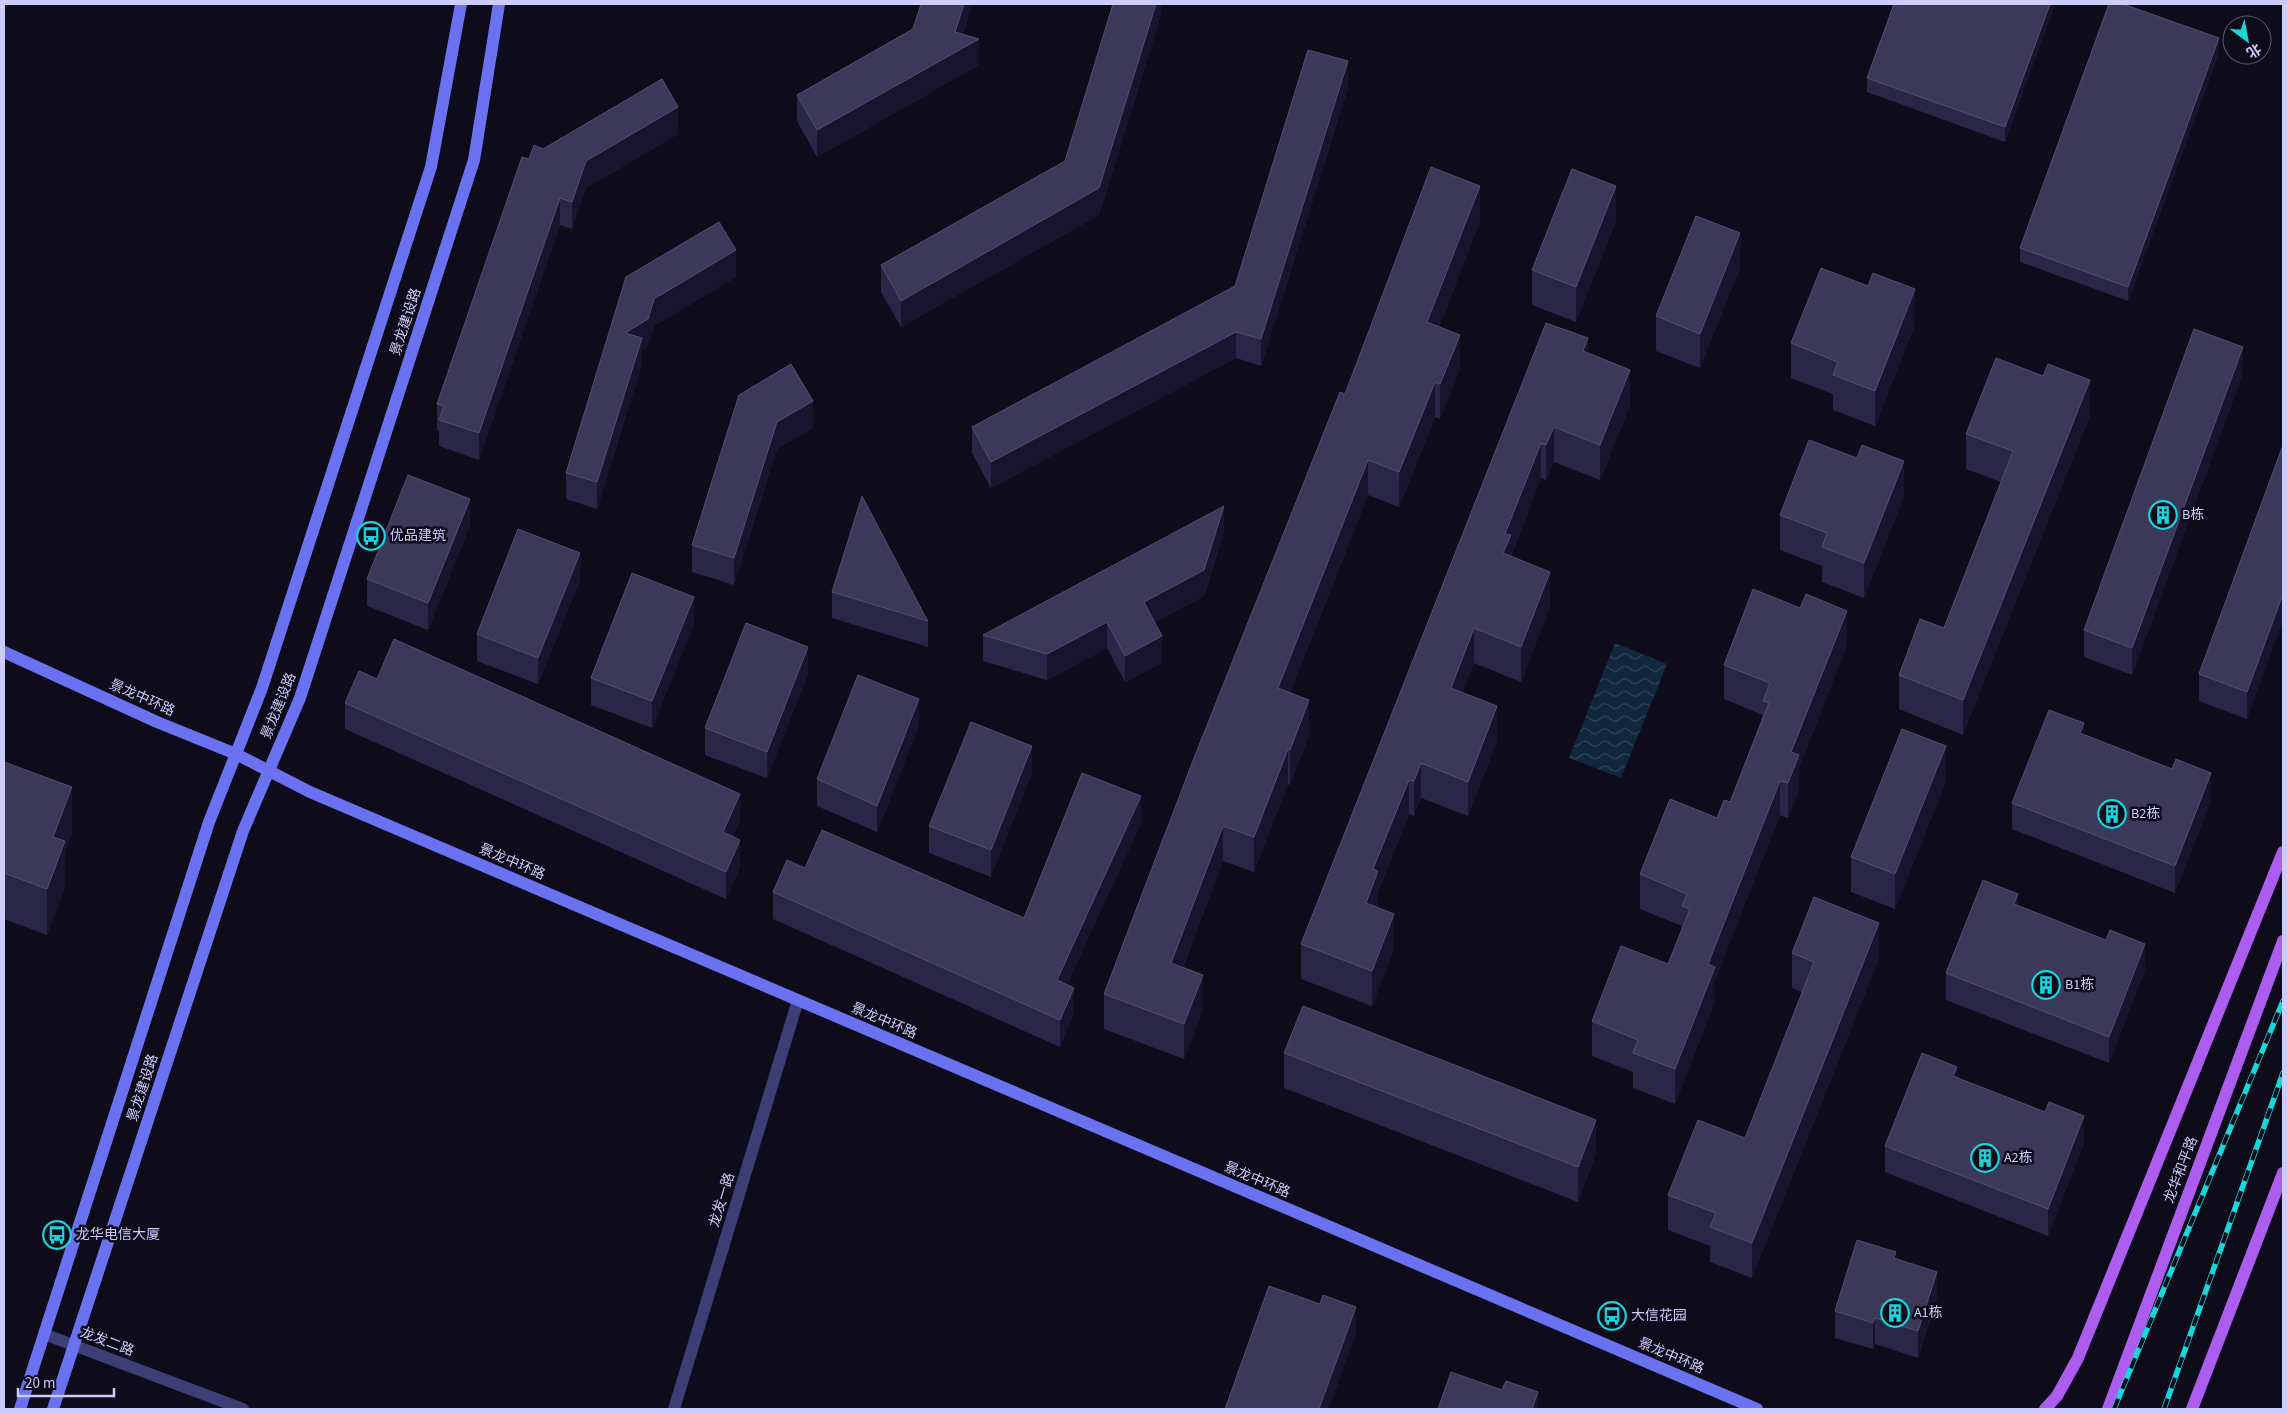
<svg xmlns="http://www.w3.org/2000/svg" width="2287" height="1413" viewBox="0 0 2287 1413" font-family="'Source Sans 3','Noto Sans SC',sans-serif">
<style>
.water{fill:url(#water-waves)}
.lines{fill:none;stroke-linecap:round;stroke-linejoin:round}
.street{stroke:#3c3e75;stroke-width:12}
.secondary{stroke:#6b72f1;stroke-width:12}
.primary{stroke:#ad5cf0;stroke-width:12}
.rail-casing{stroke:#15d7dc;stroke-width:5.5}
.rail{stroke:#0e0c1a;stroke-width:4;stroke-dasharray:11;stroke-linecap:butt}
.wall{fill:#2a2647}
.shaded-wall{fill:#18142d}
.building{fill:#3c385a;stroke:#524f73}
.labels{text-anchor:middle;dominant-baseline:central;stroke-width:5;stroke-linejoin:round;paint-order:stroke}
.street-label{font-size:14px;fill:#cccbfa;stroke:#0e0c1a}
.poi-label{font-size:14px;fill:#cccbfa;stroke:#0e0c1a;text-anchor:start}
</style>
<defs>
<pattern id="water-waves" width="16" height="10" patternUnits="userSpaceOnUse" patternTransform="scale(1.25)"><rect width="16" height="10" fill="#11273e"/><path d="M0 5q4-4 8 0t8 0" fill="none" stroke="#32455b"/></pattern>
</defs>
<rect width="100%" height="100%" fill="#0e0c1a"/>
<polygon class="water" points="1615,643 1667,664 1621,778 1569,758"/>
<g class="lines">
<g class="street">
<polyline points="44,1334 243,1409"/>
<polyline points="674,1409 798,1000"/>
</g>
<g class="secondary">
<polyline points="4,652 157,722 236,754 310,792 1757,1409"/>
<polyline points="20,1409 209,822 262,688 431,167 461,4"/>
<polyline points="53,1409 243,831 300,698 474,160 499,4"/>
</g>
<g class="primary">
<polyline points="2045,1409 2057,1396 2078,1358 2283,852"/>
<polyline points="2108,1409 2283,941"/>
<polyline points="2192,1409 2283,1173"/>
</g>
<defs>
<g id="rail">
<polyline points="2114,1409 2283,1001"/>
<polyline points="2164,1409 2283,1073"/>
</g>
</defs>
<use href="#rail" class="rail-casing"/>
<use href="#rail" class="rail"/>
</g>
<g class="wall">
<polygon points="921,4 972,4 963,34 979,65 817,157 797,121 797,95 913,29"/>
<polygon points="1161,4 1161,15 1099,215 901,327 881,292 881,265 1065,161"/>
<polygon points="1894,4 2055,4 2005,142 1867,92 1867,78"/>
<polygon points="2219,53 2128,301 2020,262 2020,248"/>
<polygon points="1348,88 1261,366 1236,358 991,488 972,453 972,427 1235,286"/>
<polygon points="678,134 586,188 572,229 560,225 479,460 439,446 439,431 437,430 437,404 543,149"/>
<polygon points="1480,221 1439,327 1460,369 1440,419 1435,417 1399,507 1368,495 1290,693 1309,735 1290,785 1288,784 1254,872 1223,861 1183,967 1203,1010 1184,1059 1104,1029 1104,994 1345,394"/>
<polygon points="1616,221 1576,322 1532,305 1532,270"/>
<polygon points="1740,268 1700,368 1656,351 1656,316"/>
<polygon points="626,277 736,277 654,326 648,346 642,349 642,364 597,509 566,499 566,473"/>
<polygon points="1546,323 1588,353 1630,405 1600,480 1554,462 1546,480 1541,478 1511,556 1550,607 1521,682 1474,663 1462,692 1497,741 1468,816 1421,798 1414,816 1409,814 1378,892 1377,908 1394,949 1372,1006 1301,979 1301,944"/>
<polygon points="1915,324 1875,426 1833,410 1833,394 1791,378 1791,343"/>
<polygon points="2243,373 2132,675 2084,657 2084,630"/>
<polygon points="739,395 813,428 777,449 734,585 692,572 692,545"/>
<polygon points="2090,415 1963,735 1899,709 1899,675 1944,628 2001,482 1966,469 1966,434"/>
<polygon points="2283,445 2247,719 2199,701 2199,674"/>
<polygon points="1904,496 1864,598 1822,582 1822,566 1780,550 1780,515"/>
<polygon points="470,525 428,630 367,606 367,579"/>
<polygon points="1224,533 1204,596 1155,622 1162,663 1125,682 1107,648 1047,680 983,661 983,635"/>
<polygon points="580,580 538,684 477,661 477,634"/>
<polygon points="832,592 928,621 928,647 832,618"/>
<polygon points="694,624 652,728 591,705 591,678"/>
<polygon points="1847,645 1799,768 1799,790 1788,818 1780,815 1715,980 1715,1002 1675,1104 1633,1088 1633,1072 1592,1056 1592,1021 1668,964 1682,929 1682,926 1640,909 1640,874 1717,818 1730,802 1763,715 1724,699 1724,665"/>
<polygon points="808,674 767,778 705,755 705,728"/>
<polygon points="377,679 740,820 732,837 740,867 726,899 345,729 345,703"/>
<polygon points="919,725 877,832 817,806 817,779"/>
<polygon points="2084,735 2172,769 2211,800 2175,893 2012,829 2012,803"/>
<polygon points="4,762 72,833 65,851 65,887 47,935 4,919"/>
<polygon points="1032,772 991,877 929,853 929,826"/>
<polygon points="1946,781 1895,909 1851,892 1851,857"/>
<polygon points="1141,823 1067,984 1074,1014 1060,1047 773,919 773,892 805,868 1024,918"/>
<polygon points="2018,906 2145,970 2109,1063 1946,1000 1946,973"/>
<polygon points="1792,953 1879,958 1752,1278 1710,1262 1710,1246 1668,1230 1668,1195 1745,1138 1803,993 1792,988"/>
<polygon points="1284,1053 1596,1154 1578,1202 1284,1088"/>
<polygon points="1957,1078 2045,1112 2084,1143 2048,1236 1885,1172 1885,1146"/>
<polygon points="1896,1258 1937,1298 1918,1358 1875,1344 1873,1349 1835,1338 1835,1311"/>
</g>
<g class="shaded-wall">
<polygon points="964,4 972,4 957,51 979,39 979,65 817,157 817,130 955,32"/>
<polygon points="1156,4 1161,4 1161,15 1099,215 901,327 901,301 1099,188"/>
<polygon points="2050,4 2055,4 2005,142 2005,127"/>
<polygon points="2219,38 2219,53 2128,301 2128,287"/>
<polygon points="1348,61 1348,88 1261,366 1261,339"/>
<polygon points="678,107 678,134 586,188 572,229 572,202 586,161"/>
<polygon points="1480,186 1480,221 1427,357 1427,322"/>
<polygon points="1616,186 1616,221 1576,322 1576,287"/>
<polygon points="560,198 560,225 479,460 479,433"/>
<polygon points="1740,233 1740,268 1700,368 1700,334"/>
<polygon points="736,250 736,277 654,326 648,346 642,349 642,364 597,509 597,482 625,333 654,299"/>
<polygon points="1915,289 1915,324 1875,426 1875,391"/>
<polygon points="1236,332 1236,358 991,488 991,462"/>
<polygon points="1460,335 1460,369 1440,419 1440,384"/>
<polygon points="1588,338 1588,373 1583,351"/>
<polygon points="2243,347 2243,373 2132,675 2132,648"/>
<polygon points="1630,370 1630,405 1600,480 1600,445"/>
<polygon points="2090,380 2090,415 1963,735 1963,700"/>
<polygon points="1435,382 1435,417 1399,507 1399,472"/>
<polygon points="813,401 813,428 777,449 734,585 734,558 777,422"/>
<polygon points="1554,427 1554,462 1546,480 1546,445"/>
<polygon points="1541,443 1541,478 1511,555 1511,570 1503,553 1505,534"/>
<polygon points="1368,460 1368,495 1278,723 1278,688"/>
<polygon points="1904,461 1904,496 1864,598 1864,563"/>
<polygon points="470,499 470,525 428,630 428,603"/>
<polygon points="1224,506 1224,533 1204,596 1144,628 1144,602"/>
<polygon points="580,553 580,580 538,684 538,658"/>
<polygon points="1550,572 1550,607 1521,682 1521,647"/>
<polygon points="2283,594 2283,621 2247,719 2247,692"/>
<polygon points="694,597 694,624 652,728 652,701"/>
<polygon points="1847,611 1847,645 1799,768 1799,790 1788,818 1788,783 1791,752"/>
<polygon points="1107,622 1107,648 1047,680 1047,654"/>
<polygon points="1474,628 1474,663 1451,723 1451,688"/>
<polygon points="1162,636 1162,663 1125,682 1125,656"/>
<polygon points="808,647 808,674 767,778 767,752"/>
<polygon points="919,699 919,725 877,832 877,806"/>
<polygon points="1309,700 1309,735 1290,785 1290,750"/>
<polygon points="1497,706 1497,741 1468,816 1468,782"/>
<polygon points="2084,723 2084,750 2080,733"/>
<polygon points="1032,746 1032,772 991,877 991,850"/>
<polygon points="1946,746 1946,781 1895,909 1895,874"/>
<polygon points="1288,749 1288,784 1254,872 1254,837"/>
<polygon points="1421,763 1421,798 1414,816 1414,781"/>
<polygon points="2211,773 2211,800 2175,893 2175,866"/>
<polygon points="1409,780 1409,814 1378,892 1378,906 1366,938 1366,903 1373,869"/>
<polygon points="1780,781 1780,815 1715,980 1715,1002 1675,1104 1675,1069 1708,964"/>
<polygon points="72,787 72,833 65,851 65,887 47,935 47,889 53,837"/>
<polygon points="740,794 740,820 723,859 723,832"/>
<polygon points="1141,796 1141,823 1057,1007 1057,980"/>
<polygon points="1223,826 1223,861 1171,997 1171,963"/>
<polygon points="740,840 740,867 726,899 726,872"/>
<polygon points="2018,894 2018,920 2014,904"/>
<polygon points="1394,914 1394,949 1372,1006 1372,971"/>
<polygon points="1879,923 1879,958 1752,1278 1752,1243"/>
<polygon points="2145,944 2145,970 2109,1063 2109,1037"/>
<polygon points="1203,975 1203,1010 1184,1059 1184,1024"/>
<polygon points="1074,988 1074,1014 1060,1047 1060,1020"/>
<polygon points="1957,1067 1957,1093 1953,1076"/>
<polygon points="2084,1116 2084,1143 2048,1236 2048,1209"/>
<polygon points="1596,1120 1596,1154 1578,1202 1578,1167"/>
<polygon points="1937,1272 1937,1298 1918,1358 1918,1331"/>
<polygon points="1356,1307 1356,1333 1329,1409 1319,1409"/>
<polygon points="1875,1318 1875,1344 1873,1349 1873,1323"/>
<polygon points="1538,1392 1538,1409 1532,1409"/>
</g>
<g class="building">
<polygon points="921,4 964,4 955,32 979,39 817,130 797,95 913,29"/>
<polygon points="1113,4 1156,4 1099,188 901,301 881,265 1065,161"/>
<polygon points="1894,4 2050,4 2005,127 1867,78"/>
<polygon points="2109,4 2123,4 2219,38 2128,287 2020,248"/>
<polygon points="1308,50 1348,61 1261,339 1236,332 991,462 972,427 1235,286"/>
<polygon points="662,79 678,107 586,161 572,202 560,198 479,433 439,420 444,406 437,404 522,157 529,159 534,145 543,149"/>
<polygon points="1431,167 1480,186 1427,322 1460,335 1440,384 1435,382 1399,472 1368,460 1278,688 1309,700 1290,750 1288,749 1254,837 1223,826 1171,963 1203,975 1184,1024 1104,994 1194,758 1340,392 1345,394"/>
<polygon points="1572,169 1616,186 1576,287 1532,270"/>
<polygon points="1696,216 1740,233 1700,334 1656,316"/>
<polygon points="719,222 736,250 654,299 648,319 625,333 642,338 597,482 566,473 626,277"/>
<polygon points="1821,268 1868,286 1873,273 1915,289 1875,391 1833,375 1838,362 1791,343"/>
<polygon points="1546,323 1588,338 1583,351 1630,370 1600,445 1554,427 1546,445 1541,443 1505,534 1511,535 1503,553 1550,572 1521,647 1474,628 1451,688 1497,706 1468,782 1421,763 1414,781 1409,780 1373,869 1378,871 1366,903 1394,914 1372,971 1301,944"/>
<polygon points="2194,329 2243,347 2132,648 2084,630"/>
<polygon points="1996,358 2043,376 2048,364 2090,380 1963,700 1899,675 1920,619 1944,628 2013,451 1966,434"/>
<polygon points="791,364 813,401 777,422 734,558 692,545 739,395"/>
<polygon points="1809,440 1857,458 1862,445 1904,461 1864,563 1822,547 1827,533 1780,515"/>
<polygon points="2283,445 2283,594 2247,692 2199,674"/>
<polygon points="408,475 470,499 428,603 367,579"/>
<polygon points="862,496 926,618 928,621 832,592"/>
<polygon points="1224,506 1204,570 1144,602 1162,636 1125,656 1107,622 1047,654 983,635"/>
<polygon points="518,529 580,553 538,658 477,634"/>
<polygon points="632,573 694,597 652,701 591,678"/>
<polygon points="1753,589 1800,608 1806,594 1847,611 1791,752 1799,755 1788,783 1780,781 1708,964 1715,967 1675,1069 1633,1053 1638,1040 1592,1021 1621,946 1668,964 1690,909 1682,906 1687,894 1640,874 1670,799 1717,818 1724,800 1730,802 1769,703 1763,701 1770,683 1724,665"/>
<polygon points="746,623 808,647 767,752 705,728"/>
<polygon points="394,639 740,794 723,832 740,840 726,872 345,703 359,671 377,679"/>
<polygon points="858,675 919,699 877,806 817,779"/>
<polygon points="2049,710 2084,723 2080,733 2172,769 2176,759 2211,773 2175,866 2012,803"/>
<polygon points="971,722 1032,746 991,850 929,826"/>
<polygon points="1902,729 1946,746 1895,874 1851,857"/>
<polygon points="4,762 72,787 53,837 65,841 47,889 4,873"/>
<polygon points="1082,773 1141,796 1057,980 1074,988 1060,1020 773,892 787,860 805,868 822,830 1024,918"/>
<polygon points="1983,880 2018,894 2014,904 2106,940 2110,930 2145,944 2109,1037 1946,973"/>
<polygon points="1814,897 1879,923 1752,1243 1710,1227 1716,1213 1668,1195 1698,1120 1745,1138 1814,962 1792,953"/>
<polygon points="1303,1006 1596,1120 1578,1167 1284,1053"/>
<polygon points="1922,1053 1957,1067 1953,1076 2045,1112 2049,1102 2084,1116 2048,1209 1885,1146"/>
<polygon points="1857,1240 1896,1252 1894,1258 1937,1272 1918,1331 1875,1318 1873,1323 1835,1311"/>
<polygon points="1269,1286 1320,1304 1323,1295 1356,1307 1319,1409 1225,1409"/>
<polygon points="1451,1372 1502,1390 1506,1381 1538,1392 1532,1409 1438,1409"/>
</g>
<defs>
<symbol id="building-ring" viewBox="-11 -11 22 22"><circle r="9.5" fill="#0e0c1a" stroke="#15d7dc" stroke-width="1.5"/><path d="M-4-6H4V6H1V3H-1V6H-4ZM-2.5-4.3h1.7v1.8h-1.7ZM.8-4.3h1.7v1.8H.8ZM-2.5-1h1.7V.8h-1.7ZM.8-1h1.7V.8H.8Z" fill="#15d7dc"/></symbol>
<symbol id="bus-ring" viewBox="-11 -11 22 22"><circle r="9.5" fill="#0e0c1a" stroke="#15d7dc" stroke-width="1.5"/><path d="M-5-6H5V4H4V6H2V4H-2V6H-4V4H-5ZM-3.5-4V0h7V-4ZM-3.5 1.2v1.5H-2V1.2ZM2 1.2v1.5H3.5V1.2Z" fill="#15d7dc"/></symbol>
</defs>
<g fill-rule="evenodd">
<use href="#building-ring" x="2147" y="499" width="32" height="32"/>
<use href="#bus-ring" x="355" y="520" width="32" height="32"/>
<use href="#building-ring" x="2096" y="798" width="32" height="32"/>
<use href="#building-ring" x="2030" y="969" width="32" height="32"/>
<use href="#building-ring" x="1969" y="1142" width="32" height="32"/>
<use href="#bus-ring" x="41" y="1219" width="32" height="32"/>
<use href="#building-ring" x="1879" y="1297" width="32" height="32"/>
<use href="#bus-ring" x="1596" y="1300" width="32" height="32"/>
</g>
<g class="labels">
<g class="street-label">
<text transform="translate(406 322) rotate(-72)">景龙建设路</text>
<text transform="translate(142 698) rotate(24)">景龙中环路</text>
<text transform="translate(279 706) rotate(-68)">景龙建设路</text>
<text transform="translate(512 862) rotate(23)">景龙中环路</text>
<text transform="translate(884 1021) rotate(23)">景龙中环路</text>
<text transform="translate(143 1088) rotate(-72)">景龙建设路</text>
<text transform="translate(2181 1170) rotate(-69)">龙华和平路</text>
<text transform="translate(1257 1180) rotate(23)">景龙中环路</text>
<text transform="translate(722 1200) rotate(-73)">龙发一路</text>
<text transform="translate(107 1342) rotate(21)">龙发二路</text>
<text transform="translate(1671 1356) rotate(23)">景龙中环路</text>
</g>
<g class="poi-label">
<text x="2182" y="515">B栋</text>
<text x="390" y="536">优品建筑</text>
<text x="2131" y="814">B2栋</text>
<text x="2065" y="985">B1栋</text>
<text x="2004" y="1158">A2栋</text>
<text x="76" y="1235">龙华电信大厦</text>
<text x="1914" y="1313">A1栋</text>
<text x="1631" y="1316">大信花园</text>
</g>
</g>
<rect width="2287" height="1413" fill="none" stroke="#cccbfa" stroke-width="10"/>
<g transform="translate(2247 40) rotate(148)"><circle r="24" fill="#0e0c1a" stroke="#5a5874"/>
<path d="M0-4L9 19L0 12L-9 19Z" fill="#15d7dc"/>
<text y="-8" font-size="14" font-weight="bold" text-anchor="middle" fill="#cccbfa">北</text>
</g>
<path d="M18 1388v8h96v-8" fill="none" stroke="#cccbfa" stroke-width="2.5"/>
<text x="25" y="1388" font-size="15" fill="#cccbfa" stroke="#0e0c1a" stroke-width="4" paint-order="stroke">20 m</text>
</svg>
